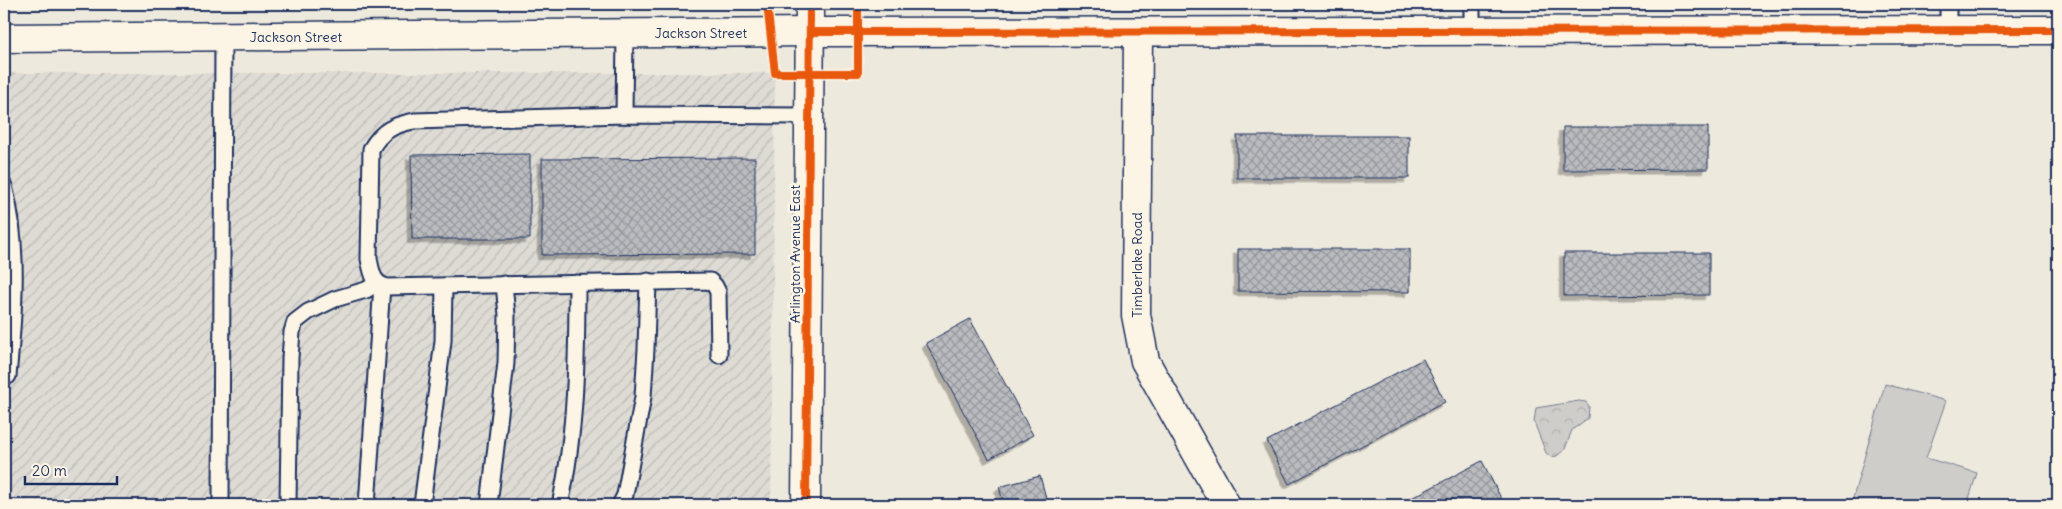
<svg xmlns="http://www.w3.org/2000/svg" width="2062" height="509" viewBox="0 0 2062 509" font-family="Delius,sans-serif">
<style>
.industrial{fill:url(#industrial-furrows)}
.green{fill:#cfcdca;stroke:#757e94}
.forest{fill:url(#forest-crowns);stroke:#757e94}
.building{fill:url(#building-cross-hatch);stroke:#1b2f5e;filter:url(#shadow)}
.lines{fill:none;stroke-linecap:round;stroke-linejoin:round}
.service-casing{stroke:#1b2f5e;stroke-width:19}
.minor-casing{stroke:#1b2f5e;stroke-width:31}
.tertiary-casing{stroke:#1b2f5e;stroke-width:31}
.service{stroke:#fcf5e5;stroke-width:15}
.minor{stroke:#fcf5e5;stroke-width:28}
.tertiary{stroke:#fcf5e5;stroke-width:28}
.cycleway-casing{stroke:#fcf5e5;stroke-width:11}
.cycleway{stroke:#e8590c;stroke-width:8}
.labels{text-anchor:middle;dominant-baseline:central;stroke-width:5;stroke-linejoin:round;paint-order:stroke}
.street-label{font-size:14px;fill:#1b2f5e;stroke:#fcf5e5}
</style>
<defs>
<pattern id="industrial-furrows" width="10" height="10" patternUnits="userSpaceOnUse" patternTransform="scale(1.25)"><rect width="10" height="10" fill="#dedbd4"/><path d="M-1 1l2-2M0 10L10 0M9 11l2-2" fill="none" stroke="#bebcb8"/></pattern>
<pattern id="forest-crowns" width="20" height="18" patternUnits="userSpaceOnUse" patternTransform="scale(1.25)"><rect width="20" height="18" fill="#cfcdca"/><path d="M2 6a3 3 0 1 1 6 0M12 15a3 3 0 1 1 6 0" fill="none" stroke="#b1b0b0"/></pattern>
<pattern id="building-cross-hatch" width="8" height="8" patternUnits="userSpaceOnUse" patternTransform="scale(1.25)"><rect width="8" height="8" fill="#babbbe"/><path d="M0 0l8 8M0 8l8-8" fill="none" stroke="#96989e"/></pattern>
<filter id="shadow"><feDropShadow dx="-4.5" dy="4.5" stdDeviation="0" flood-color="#0004"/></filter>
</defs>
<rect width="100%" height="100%" fill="#eee9dd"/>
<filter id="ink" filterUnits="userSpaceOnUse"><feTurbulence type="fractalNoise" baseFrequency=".02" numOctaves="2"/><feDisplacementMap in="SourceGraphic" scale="10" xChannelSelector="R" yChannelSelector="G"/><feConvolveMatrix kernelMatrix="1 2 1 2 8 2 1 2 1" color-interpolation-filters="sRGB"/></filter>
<g filter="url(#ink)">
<polygon class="industrial" points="4,73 775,73 771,505 4,505"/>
<polygon class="green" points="1885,384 1946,401 1926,458 1977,473 1967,505 1851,505"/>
<polygon class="forest" points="1579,401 1586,402 1589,406 1588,418 1572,430 1565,449 1557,456 1551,457 1546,453 1534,422 1536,408"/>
<g class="building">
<polygon points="1563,127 1708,127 1708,169 1563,170"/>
<rect x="1237" y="136" width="172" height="42"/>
<polygon points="530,154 530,239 412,239 411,155"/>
<polygon points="755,158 755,254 542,255 542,159"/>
<polygon points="1238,249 1410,249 1410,292 1238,291"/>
<polygon points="1564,253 1709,253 1709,295 1564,296"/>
<polygon points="970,319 1033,435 989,459 926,343"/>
<polygon points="1423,359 1445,402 1289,484 1267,441"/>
<polygon points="1482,461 1504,504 1501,505 1398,505"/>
<polygon points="1040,476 1048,505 1004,505 999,487"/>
</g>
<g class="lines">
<defs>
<g id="service">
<polyline points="1472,4 1472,31"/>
<polyline points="1948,4 1948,31"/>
<polyline points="624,115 625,34"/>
<path d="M 4,186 C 20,245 14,315 8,376 L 4,376"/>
<path d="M 719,355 L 718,292 L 715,286 L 710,281 L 385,287 C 372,281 372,272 369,259 L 371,149 C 382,130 394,125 414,121 L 624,115 L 808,116"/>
<polyline points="221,505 223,37"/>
<polyline points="288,505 290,358 292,332 295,322 308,312 335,299 366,290 378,283"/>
<polyline points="367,505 382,285"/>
<polyline points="422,505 443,341 444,286"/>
<polyline points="489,505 506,363 507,315 504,284"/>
<path d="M 560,505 C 576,432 577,357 577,283"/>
<polyline points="620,505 625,495 643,397 646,349 648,281"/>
</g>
<polyline id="minor" points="1138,32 1136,315 1145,361 1226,505"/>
<g id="tertiary">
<polyline points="4,38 810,32 2058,30"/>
<polyline points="806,505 810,4"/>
</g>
</defs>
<use href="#service" class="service-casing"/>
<use href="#minor" class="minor-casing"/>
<use href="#tertiary" class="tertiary-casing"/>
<use href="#service" class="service"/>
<use href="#minor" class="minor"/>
<use href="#tertiary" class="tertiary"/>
<defs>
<g id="cycleway">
<polyline points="767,4 775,73 858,73 858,4"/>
<polyline points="810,32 2058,30"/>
<polyline points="806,505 810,4"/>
</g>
</defs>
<use href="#cycleway" class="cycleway-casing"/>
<use href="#cycleway" class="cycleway"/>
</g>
</g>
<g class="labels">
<g class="street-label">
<text x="701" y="33">Jackson Street</text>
<text x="296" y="37">Jackson Street</text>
<text transform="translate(795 254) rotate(-90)">Arlington Avenue East</text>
<text transform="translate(1137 265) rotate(-90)">Timberlake Road</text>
</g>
</g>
<rect width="2062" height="509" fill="none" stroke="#fcf5e5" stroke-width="20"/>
<rect x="10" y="10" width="2042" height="489" fill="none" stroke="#1b2f5e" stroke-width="2" filter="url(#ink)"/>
<path d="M25 476v8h92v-8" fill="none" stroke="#1b2f5e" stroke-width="2.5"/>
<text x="32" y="476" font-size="15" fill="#1b2f5e" stroke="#fcf5e5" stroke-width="4" paint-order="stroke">20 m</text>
</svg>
